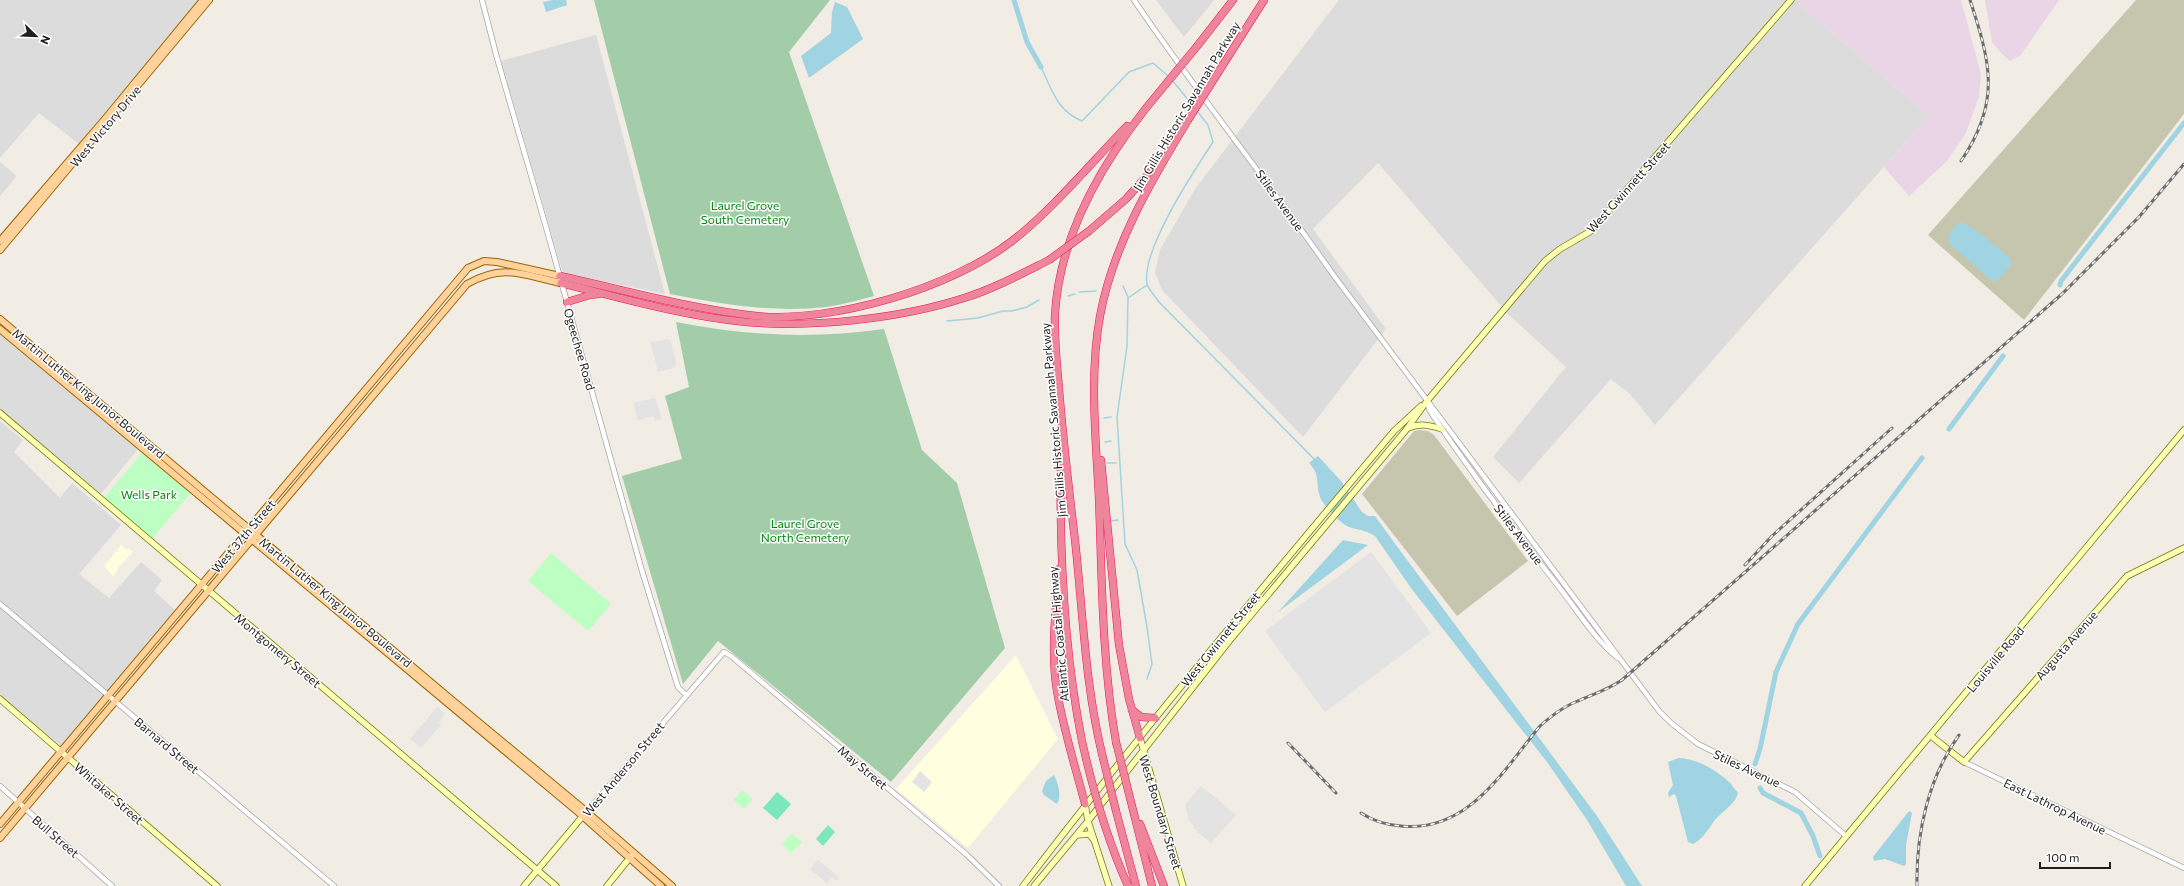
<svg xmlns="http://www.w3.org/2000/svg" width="2184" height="886" viewBox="0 0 2184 886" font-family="Commissioner,sans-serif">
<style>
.residential{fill:#dddcdc}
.industrial{fill:#ead5e7}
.education{fill:#ffffdf}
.construction{fill:#c6c6af}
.cemetery{fill:#a3cca9}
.park{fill:#bdfec2}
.pitch{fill:#7be7bc}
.parking{fill:#e3e3e3}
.water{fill:#a1d4e2}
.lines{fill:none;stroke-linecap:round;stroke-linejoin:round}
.stream{stroke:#a1d4e2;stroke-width:1.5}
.canal{stroke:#a1d4e2;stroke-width:5}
.tertiary-casing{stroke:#a6a6a6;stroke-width:6}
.secondary-casing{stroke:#707c00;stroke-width:7}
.primary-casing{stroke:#9a6500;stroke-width:8}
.motorway-casing{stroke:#eb1561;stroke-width:8}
.tertiary{stroke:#fff;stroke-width:4.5}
.secondary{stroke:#fcffb4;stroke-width:5.5}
.primary{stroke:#ffd29b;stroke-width:6}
.motorway{stroke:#ef859a;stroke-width:7}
.rail-casing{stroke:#6d6d6d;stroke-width:3}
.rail{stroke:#fff;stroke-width:1.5;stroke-dasharray:4.5;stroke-linecap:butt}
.motorway-bridge-casing{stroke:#eb1561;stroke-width:8;stroke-linecap:butt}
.motorway-bridge{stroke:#ef859a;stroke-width:7}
.labels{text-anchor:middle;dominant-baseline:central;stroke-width:3;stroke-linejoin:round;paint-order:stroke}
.street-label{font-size:12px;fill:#1f1f1f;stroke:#fff}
.park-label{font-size:12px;fill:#01880b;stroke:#fff}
</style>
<rect width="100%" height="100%" fill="#f1ece4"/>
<g class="residential">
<polygon points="0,0 200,0 79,144 39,113 0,158"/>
<polygon points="1156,0 1214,0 1184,37"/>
<polygon points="1339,0 1800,0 1798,3 1929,116 1655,425 1630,394 1611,379 1519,483 1493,457 1566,367 1509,315 1378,163 1313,229 1386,329 1303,437 1162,290 1158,280 1155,272 1160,250 1195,189"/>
<polygon points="596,35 665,294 563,273 501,61"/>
<polygon points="0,162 17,176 0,196"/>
<polygon points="0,327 142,444 101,494 0,409"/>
<polygon points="0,421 23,440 14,452 60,498 72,483 121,525 79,574 109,598 141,562 162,580 154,591 175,610 61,746 0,694"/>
</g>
<g class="industrial">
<polygon points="1800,0 1961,0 1981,74 1979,97 1965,135 1947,161 1909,196 1884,167 1929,116 1798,3"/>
<polygon points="1985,0 2059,0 2020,56 2010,61 2001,53 1992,42"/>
</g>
<g class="education">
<polygon points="121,545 127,550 129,548 133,552 117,569 118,570 113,576 104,566 108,561 111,562 109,560 116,551 120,552 117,550"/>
<polygon points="1016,655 1058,739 968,848 896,789"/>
</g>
<g class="construction">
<polygon points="2136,0 2184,0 2184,114 2024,320 1928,235"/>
<polygon points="1420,430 1428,431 1434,435 1528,561 1457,616 1362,494 1414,431"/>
</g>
<g class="cemetery">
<path d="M 594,0 L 830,0 L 789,52 L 874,296 C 858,300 842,305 826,307 C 773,313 722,304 670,294 Z"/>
<path d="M 676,322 C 747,336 812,339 884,329 L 922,450 L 957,483 L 1005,648 L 891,782 L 718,641 L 683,684 L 622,476 L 682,459 L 665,396 L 689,387 Z"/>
</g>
<g class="park">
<polygon points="147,447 195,488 151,540 103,499"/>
<polygon points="551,553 611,604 588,631 528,581"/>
<polygon points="742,790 753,799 744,809 734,800"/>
<polygon points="792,834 802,842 791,853 781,844"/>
</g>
<g class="pitch">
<polygon points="777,792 791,804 777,820 763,808"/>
<polygon points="828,825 835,832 823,846 816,839"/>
</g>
<g class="parking">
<polygon points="670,339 677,365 674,366 674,368 658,372 650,342"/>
<polygon points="655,398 662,419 655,421 653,416 638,420 633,403"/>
<polygon points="1371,552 1431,633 1325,712 1265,631"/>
<polygon points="437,707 445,714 439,722 441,725 421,748 410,739"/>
<polygon points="920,771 932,782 924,792 912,782"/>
<polygon points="1201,786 1236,815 1211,843 1193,828 1194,826 1189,821 1185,805"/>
<polygon points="818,860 839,877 836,880 832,877 827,883 810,869"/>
</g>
<g class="water">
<polygon points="553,0 566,0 567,5 546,12 543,2"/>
<polygon points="835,2 847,7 863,39 809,78 801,56 831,33 832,12"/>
<path d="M 1959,222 C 1971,223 2000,250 2011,259 L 2010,262 L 2012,263 L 2000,278 L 1993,282 L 1949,243 L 1948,236 Z"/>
<path d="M 1318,456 L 1341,481 L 1362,512 L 1368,516 L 1375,516 L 1396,545 L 1597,816 L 1642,886 L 1626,886 L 1587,820 L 1547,762 L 1411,588 L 1375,536 C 1367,531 1361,530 1352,528 C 1341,525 1328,510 1322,501 C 1314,486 1322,476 1309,463 Z"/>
<polygon points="1343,540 1368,545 1278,612"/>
<path d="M 1679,758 C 1695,758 1716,770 1728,781 C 1732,784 1734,789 1738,793 C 1736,802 1726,809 1721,814 C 1711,821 1708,836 1693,844 L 1688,842 L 1676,796 L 1674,794 L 1669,797 L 1668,793 L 1673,785 L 1668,762 Z"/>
<path d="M 1054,775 C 1058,783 1062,796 1057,804 L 1044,795 L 1042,791 L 1046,781 Z"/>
<polygon points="1909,811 1912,813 1906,845 1906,864 1904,866 1885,859 1874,861 1873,857"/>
</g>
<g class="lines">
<g class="stream">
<path d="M 1041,67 C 1052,90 1057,111 1082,121 L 1129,72 L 1153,63 L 1168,76"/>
<polyline points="1172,80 1194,107"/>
<path d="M 1197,111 L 1208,125 L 1213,142 C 1194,171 1141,250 1147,284 C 1148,289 1156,297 1159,302 L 1316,461"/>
<polyline points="1123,286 1128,297"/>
<polyline points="1079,292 1096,291"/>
<polyline points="1068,296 1075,294"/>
<polyline points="947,321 978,318 1003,311 1012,311 1027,307 1039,300"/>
<polyline points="1104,418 1111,417"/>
<polyline points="1105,442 1111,441"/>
<polyline points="1107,463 1116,463"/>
<polyline points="1110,521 1118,520"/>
<polyline points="1147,679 1152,664 1147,627 1137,570 1125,544 1117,417 1127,346 1128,298 1147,285"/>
</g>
<g class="canal">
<polyline points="1014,0 1027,42 1041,67"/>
<polyline points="2060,285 2061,281 2184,123"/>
<polyline points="1949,429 2003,356"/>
<polyline points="1755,764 1760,749 1776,672 1798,624 1922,458"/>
<polyline points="1760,788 1763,793 1801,813 1813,836 1820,856"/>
</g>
<defs>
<g id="tertiary">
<polyline points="482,0 497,58 546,227 642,571 678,687 686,695"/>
<path d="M 1134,0 C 1197,93 1268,181 1332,273 L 1659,711 L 1671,723 L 1698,744 L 1795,792 L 1846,836"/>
<path d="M 1427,402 L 1430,411 C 1471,473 1516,532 1562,591 C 1579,613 1596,641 1618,658"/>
<polyline points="0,604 334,886"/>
<polyline points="1964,762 2184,868"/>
<polyline points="0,786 112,886"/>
<polyline points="585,814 724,652 731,656 966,854 999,886"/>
</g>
<g id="secondary">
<polyline points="0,413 556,886"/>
<path d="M 1408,428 C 1420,423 1429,425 1442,429"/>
<polyline points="0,699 217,886"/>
<polyline points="1931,736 1964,762 2127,576 2184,548"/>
<polyline points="1140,738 1183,886"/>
<polyline points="1085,804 1088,821 1109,886"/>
<polyline points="1077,835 1089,834 1094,840"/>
<polyline points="524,886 582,817"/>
<polyline points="607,886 632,855"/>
<path d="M 1023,886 C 1142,730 1268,581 1394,431 L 1421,406"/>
<polyline points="1034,886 1088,821 1230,640 1406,430 1427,401 1545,261 1560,249 1591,231 1791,0"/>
<polyline points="1805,886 2184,430"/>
</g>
<g id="primary">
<polyline points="0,241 105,119 203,0"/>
<polyline points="0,250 209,0"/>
<polyline points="0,319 452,700 581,807 672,886"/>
<polyline points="0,329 578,812 661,886"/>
<polyline points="0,824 468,268 484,261 497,262 560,276"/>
<path d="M 0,838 L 467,284 C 504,263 523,275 561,283"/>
</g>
<g id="motorway">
<polyline points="1198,45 1233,0"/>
<polyline points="1219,71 1264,0"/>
<polyline points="1089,231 1126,199 1161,160"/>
<path d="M 560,276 C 625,290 690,309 757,316 C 833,323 951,288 1012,241 C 1052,210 1091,163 1127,126"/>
<path d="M 561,283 C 621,298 683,316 745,322 C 812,328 899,319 964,298 C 993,289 1021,274 1049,260"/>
<polyline points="567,302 590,295 599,294"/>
<path d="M 1061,449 C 1059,546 1063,646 1082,741"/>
<polyline points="1101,460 1119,645 1129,699 1140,738"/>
<path d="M 1059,569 C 1056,606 1051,648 1056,685 C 1062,726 1075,765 1085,804"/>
<polyline points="1132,710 1141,717 1155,718"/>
<path d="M 1116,742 C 1102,662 1102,581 1099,500 C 1096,439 1089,377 1100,316 C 1113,245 1151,181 1188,120"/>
<path d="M 1103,758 C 1085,686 1083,613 1075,540 C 1069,490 1063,439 1059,388 C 1057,364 1054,339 1055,314 C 1060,227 1110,149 1165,85"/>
<polyline points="1130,798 1152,886"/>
<polyline points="1116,811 1136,886"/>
<polyline points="1140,824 1164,886"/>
</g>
</defs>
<use href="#tertiary" class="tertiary-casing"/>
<use href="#secondary" class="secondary-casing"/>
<use href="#primary" class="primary-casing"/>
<use href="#motorway" class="motorway-casing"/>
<use href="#tertiary" class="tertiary"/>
<use href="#secondary" class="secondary"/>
<use href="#primary" class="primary"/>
<use href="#motorway" class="motorway"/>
<defs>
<g id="rail">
<path d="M 1961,161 C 2001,102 1991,64 1970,0"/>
<polyline points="1745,565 1772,536 1892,428"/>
<polyline points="1288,743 1336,793"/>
<path d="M 1361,813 C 1373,821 1387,825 1401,826 C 1468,833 1503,771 1540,726 C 1550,717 1559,710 1571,704 C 1588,696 1606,691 1622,680 L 2062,294 L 2139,217 L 2184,164"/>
<path d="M 1917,886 C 1916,834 1928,778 1959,735"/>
</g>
</defs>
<use href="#rail" class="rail-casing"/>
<use href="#rail" class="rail"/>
<defs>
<g id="motorway-bridge">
<polyline points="1165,85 1198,45"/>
<polyline points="1188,120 1219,71"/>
<polyline points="1049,260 1089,231"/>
<path d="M 1082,741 C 1093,791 1107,839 1128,886"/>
<polyline points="1116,742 1130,798"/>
<polyline points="1103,758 1116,811"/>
</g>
</defs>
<use href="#motorway-bridge" class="motorway-bridge-casing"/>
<use href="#motorway-bridge" class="motorway-bridge"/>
</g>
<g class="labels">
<g class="street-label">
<text transform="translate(1186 106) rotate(-59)">Jim Gillis Historic Savannah Parkway</text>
<text transform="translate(105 126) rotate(-50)">West Victory Drive</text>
<text transform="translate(1628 187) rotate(-48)">West Gwinnett Street</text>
<text transform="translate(1280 200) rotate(54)">Stiles Avenue</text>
<text transform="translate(580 349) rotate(74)">Ogeechee Road</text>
<text transform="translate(89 393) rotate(40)">Martin Luther King Junior Boulevard</text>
<text transform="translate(1053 420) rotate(-95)">Jim Gillis Historic Savannah Parkway</text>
<text transform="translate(1519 534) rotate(53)">Stiles Avenue</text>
<text transform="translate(243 536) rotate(-50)">West 37th Street</text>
<text transform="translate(336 602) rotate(40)">Martin Luther King Junior Boulevard</text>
<text transform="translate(1058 634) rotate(-95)">Atlantic Coastal Highway</text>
<text transform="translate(1220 639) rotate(-51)">West Gwinnett Street</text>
<text transform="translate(2066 645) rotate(-49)">Augusta Avenue</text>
<text transform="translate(278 650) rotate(40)">Montgomery Street</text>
<text transform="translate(1995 659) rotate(-50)">Louisville Road</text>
<text transform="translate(167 745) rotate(40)">Barnard Street</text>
<text transform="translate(863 767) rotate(40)">May Street</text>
<text transform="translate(1747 768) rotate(25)">Stiles Avenue</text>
<text transform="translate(623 769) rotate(-50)">West Anderson Street</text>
<text transform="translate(109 793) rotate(41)">Whitaker Street</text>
<text transform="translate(2055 806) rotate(26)">East Lathrop Avenue</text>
<text transform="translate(1161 812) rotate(73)">West Boundary Street</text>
<text transform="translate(56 836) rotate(41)">Bull Street</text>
</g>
<g class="park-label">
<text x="745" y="205">Laurel Grove<tspan x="745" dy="14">South Cemetery</tspan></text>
<text x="149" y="494">Wells Park</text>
<text x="805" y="523">Laurel Grove<tspan x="805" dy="14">North Cemetery</tspan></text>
</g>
</g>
<g transform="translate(36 36) rotate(113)" stroke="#ffffff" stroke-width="3" paint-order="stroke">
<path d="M0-3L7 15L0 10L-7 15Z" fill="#1f1f1f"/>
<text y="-6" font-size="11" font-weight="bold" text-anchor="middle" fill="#1f1f1f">N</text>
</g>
<path d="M2040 862v6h70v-6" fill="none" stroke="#1f1f1f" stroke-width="2"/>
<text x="2046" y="862" font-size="12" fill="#1f1f1f" stroke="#ffffff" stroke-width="3" paint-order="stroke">100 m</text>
</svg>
